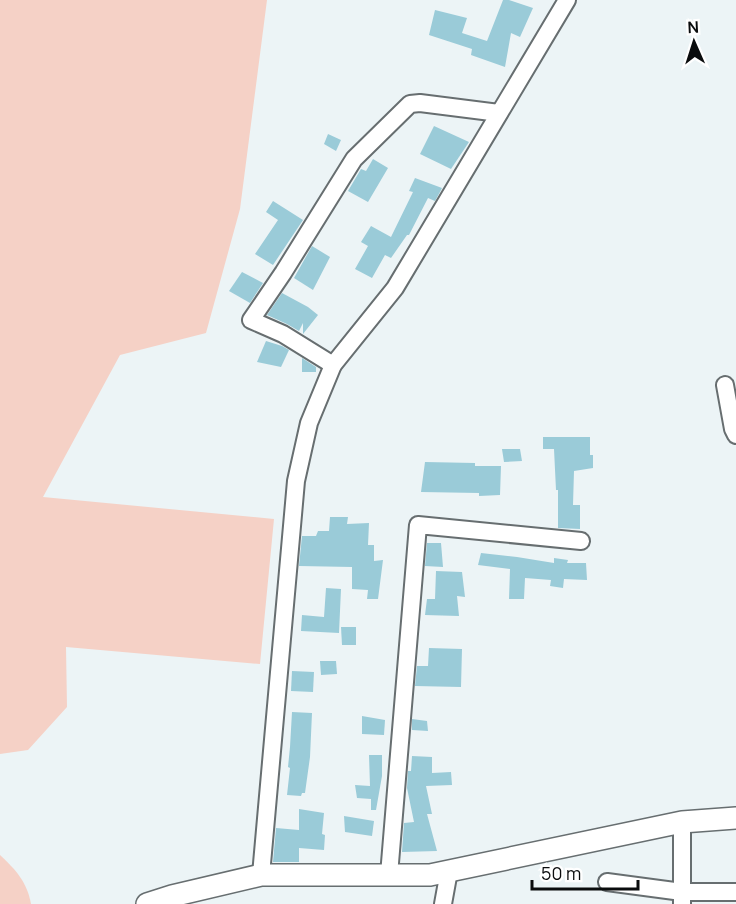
<svg xmlns="http://www.w3.org/2000/svg" width="736" height="904" viewBox="0 0 736 904" font-family="Manrope,sans-serif">
<style>
.green{fill:#f5d1c6}
.building{fill:#9acbd8}
.lines{fill:none;stroke-linecap:round;stroke-linejoin:round}
.minor-casing{stroke:#676e70;stroke-width:20}
.tertiary-casing{stroke:#676e70;stroke-width:24}
.minor{stroke:#fff;stroke-width:16}
.tertiary{stroke:#fff;stroke-width:21}
</style>
<rect width="100%" height="100%" fill="#ecf4f6"/>
<g class="green">
<polygon points="0,0 267,0 240,209 206,333 120,355 43,497 274,519 260,664 66,647 67,707 28,750 0,754"/>
<path d="M 0,855 C 16,870 27,882 31,904 L 0,904 Z"/>
</g>
<g class="building">
<polygon points="503,0 509,0 533,8 520,37 511,33 505,67 471,55 472,49 429,35 435,10 467,18 462,33 487,41"/>
<polygon points="434,126 469,142 451,169 420,154"/>
<polygon points="328,134 341,140 336,151 324,144"/>
<polygon points="373,159 388,168 368,202 348,191 361,169 366,171"/>
<polygon points="415,178 442,188 440,192 435,201 428,198 409,235 407,235 391,258 385,255 372,278 355,269 368,246 361,242 371,226 391,237 413,192 409,191"/>
<polygon points="273,201 303,220 273,265 255,254 278,220 266,212"/>
<polygon points="312,246 330,257 313,290 294,278"/>
<polygon points="242,272 263,283 250,303 229,291"/>
<polygon points="282,293 308,307 318,315 303,334 303,323 299,331 287,324 267,315"/>
<polygon points="266,341 282,346 289,350 281,367 257,362"/>
<polygon points="302,358 316,367 316,372 302,372"/>
<polygon points="543,437 590,437 590,455 593,455 593,468 574,471 573,505 580,505 580,529 558,528 558,490 556,490 554,449 543,449"/>
<polygon points="502,449 520,449 522,461 504,462"/>
<polygon points="425,462 475,463 475,466 501,466 500,495 479,496 479,493 421,492"/>
<polygon points="330,517 348,517 347,524 369,523 368,545 374,545 374,561 383,560 378,599 367,599 368,590 352,589 352,567 299,566 302,536 316,536 318,531 329,531"/>
<polygon points="427,543 441,543 443,567 425,566"/>
<polygon points="481,553 517,557 554,563 554,558 568,560 567,563 586,563 587,580 564,579 563,588 550,586 551,580 525,578 524,599 509,599 510,569 478,565"/>
<polygon points="436,571 462,572 465,597 457,596 459,616 425,615 427,599 435,599"/>
<polygon points="326,588 341,589 339,633 301,631 302,615 324,617"/>
<polygon points="341,627 356,627 356,645 342,645"/>
<polygon points="429,648 462,649 461,687 415,686 417,666 428,666"/>
<polygon points="320,661 336,661 337,674 321,675"/>
<polygon points="292,671 314,672 313,692 291,691"/>
<polygon points="292,712 312,713 310,757 305,793 302,793 301,796 287,795 290,768 288,767 290,747"/>
<polygon points="362,716 385,720 384,735 362,734"/>
<polygon points="412,719 427,721 428,731 412,730"/>
<polygon points="369,755 382,755 382,776 376,810 371,810 371,799 357,798 355,785 370,786"/>
<polygon points="412,756 432,757 432,773 451,772 452,785 426,786 432,814 427,814 437,851 402,852 404,823 414,822 407,788 408,771 411,771"/>
<polygon points="299,809 324,813 322,834 325,835 324,850 299,848 299,862 273,862 276,828 299,830"/>
<polygon points="344,816 374,821 372,836 345,832"/>
</g>
<g class="lines">
<defs>
<g id="minor">
<polyline points="333,365 283,334 251,320 283,273 354,159 410,104 420,103 499,113"/>
<polyline points="725,385 733,429 736,435"/>
<polyline points="261,875 296,481 309,423 333,365 395,288 567,0"/>
<polyline points="389,875 418,525 581,541"/>
<polyline points="607,882 682,892 736,892"/>
<polyline points="443,904 449,871"/>
<polyline points="682,904 682,822"/>
</g>
<polyline id="tertiary" points="147,904 172,896 261,875 430,875 682,822 736,818"/>
</defs>
<use href="#minor" class="minor-casing"/>
<use href="#tertiary" class="tertiary-casing"/>
<use href="#minor" class="minor"/>
<use href="#tertiary" class="tertiary"/>
</g>
<g transform="translate(694 42) rotate(357)" stroke="#ffffff" stroke-width="4.5" paint-order="stroke">
<path d="M0-4.5L10 22L0 15L-10 22Z" fill="#0a0c0d"/>
<text y="-9" font-size="16" font-weight="bold" text-anchor="middle" fill="#0a0c0d">N</text>
</g>
<path d="M532 880v9h106v-9" fill="none" stroke="#0a0c0d" stroke-width="3"/>
<text x="541" y="880" font-size="18" fill="#0a0c0d" stroke="#ffffff" stroke-width="4.5" paint-order="stroke">50 m</text>
</svg>
